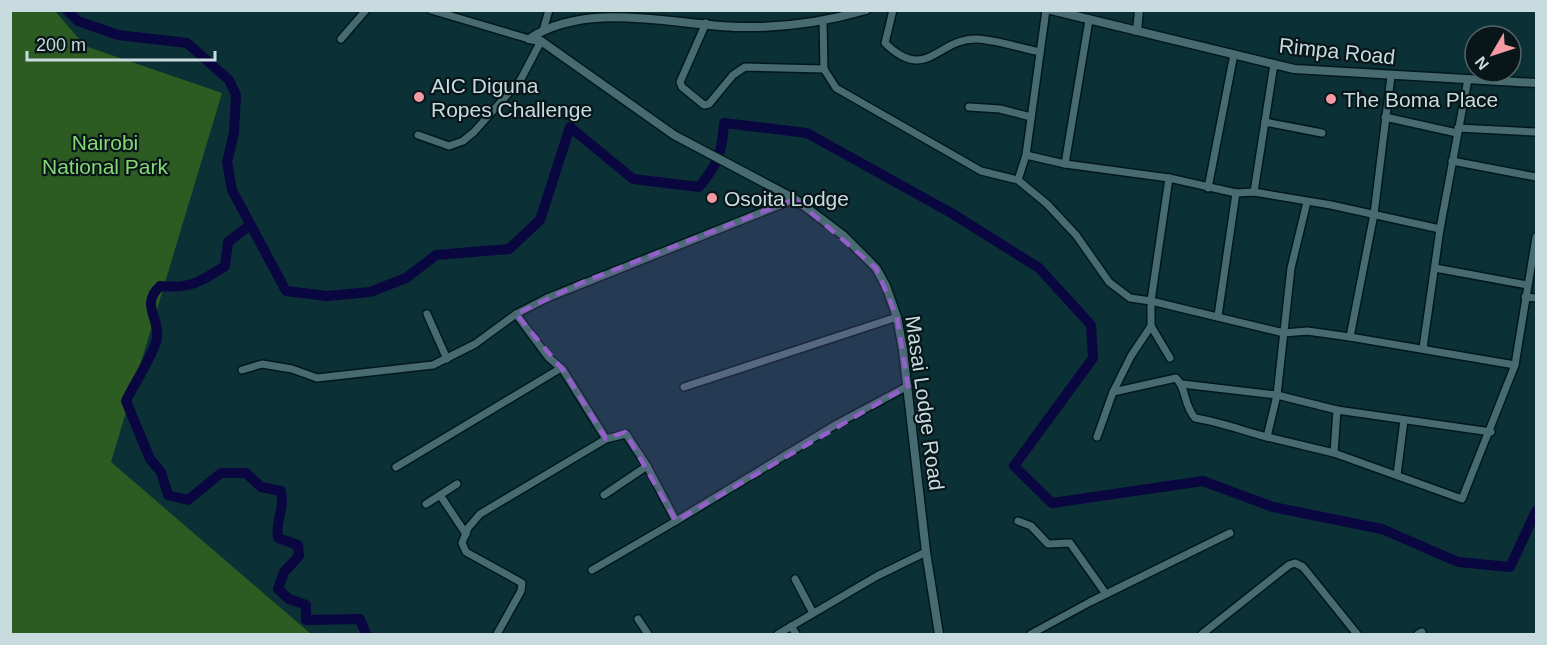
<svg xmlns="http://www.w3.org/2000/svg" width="1547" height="645" viewBox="0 0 1547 645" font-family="Arial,sans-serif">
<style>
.green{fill:#2d5c22}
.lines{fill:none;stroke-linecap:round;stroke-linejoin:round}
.river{stroke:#0a0640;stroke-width:10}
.minor-casing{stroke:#00181b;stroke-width:10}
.tertiary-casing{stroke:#00181b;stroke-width:11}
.minor{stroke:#476b70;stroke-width:7}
.tertiary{stroke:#476b70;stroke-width:8}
.marked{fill:#9260c8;fill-opacity:0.2;stroke:#9260c8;stroke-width:4.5;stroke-dasharray:12 8;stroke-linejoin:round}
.poi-dot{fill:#f49aa3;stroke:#081619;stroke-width:2}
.labels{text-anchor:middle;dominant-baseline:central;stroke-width:4.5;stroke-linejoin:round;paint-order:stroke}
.street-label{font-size:21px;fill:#c8dbde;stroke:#081619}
.poi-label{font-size:21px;fill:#c8dbde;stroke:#081619;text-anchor:start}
.park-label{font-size:21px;fill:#85d972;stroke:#081619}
</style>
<rect width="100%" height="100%" fill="#0b3136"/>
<polygon class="green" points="10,11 55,11 85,46 222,93 111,462 311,634 11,634"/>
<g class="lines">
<g class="river">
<path d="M 67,10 L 78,21 L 118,35 L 187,43 L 229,80 L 236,95 L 234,133 L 227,162 L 232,190 L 286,291 L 327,296 L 370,292 L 406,278 L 436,255 L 509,249 L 540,220 L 570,127 L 633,179 L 699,187 C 718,164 722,154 724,123 L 807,133 L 953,214 L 1039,268 L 1091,325 L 1093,358 L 1014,466 L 1052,503 L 1203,481 L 1273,507 L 1382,529 L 1458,562 L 1510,567 L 1536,511"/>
<path d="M 250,225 L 228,242 L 225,266 C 201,282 189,289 160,286 C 140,305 160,318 157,338 C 155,352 133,386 126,401 L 150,459 L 161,472 L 168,495 L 188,500 L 221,473 L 246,473 L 261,487 L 281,491 C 285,513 275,517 278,538 L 298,545 L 299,556 L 284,572 L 278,589 L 289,599 L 306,605 L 306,620 L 360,619 L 366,634"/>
</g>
<defs>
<g id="minor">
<polyline points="431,10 529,39"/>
<path d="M 893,10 L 885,43 C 927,84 937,38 977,39 C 997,40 1020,48 1040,52"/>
<polyline points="1046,10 1026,155 1065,164 1169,178 1236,193 1254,192 1331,205 1440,229"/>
<polyline points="823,21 824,69 836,88 981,171 1018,180 1047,204 1076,235 1109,282 1130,298 1151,301 1151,326 1170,358"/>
<polyline points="706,23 680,82 682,87 704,105 709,104 733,75 745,67 824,69"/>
<polyline points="544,27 549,10"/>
<polyline points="341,39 366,10"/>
<polyline points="969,107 1000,109 1031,117"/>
<polyline points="1385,117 1457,133"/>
<polyline points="1265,122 1322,133"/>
<polyline points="1458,128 1536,132"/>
<polyline points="418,135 449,146 463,141 474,132 521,79 541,41"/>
<polyline points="1452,161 1536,177"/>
<polyline points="1065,164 1089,20"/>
<polyline points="1169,178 1151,301 1284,333 1307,331 1350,337 1515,365"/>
<polyline points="1018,180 1026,155"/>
<polyline points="1208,188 1234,54"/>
<polyline points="1254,192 1274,64"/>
<polyline points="1435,268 1527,285"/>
<polyline points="1525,297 1536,298"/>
<polyline points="427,314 447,359"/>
<polyline points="516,314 548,357 563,370 606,439"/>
<polyline points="1218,316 1236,193"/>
<polyline points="1350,337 1374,214 1391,76"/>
<polyline points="1423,348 1440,229 1468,79"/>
<polyline points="242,370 262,364 292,369 317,378 433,365 475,344 516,314 547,298 795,199"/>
<polyline points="1182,384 1277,395 1337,410 1491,432"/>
<polyline points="684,387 897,317"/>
<polyline points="1113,392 1131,356 1151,326"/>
<path d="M 1097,437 L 1113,392 L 1176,378 C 1187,389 1183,404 1195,418 C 1221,422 1243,431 1267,437 L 1277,395 L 1291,268 L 1307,202"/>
<polyline points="1267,437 1334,453 1462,499 1515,365 1536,237"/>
<polyline points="1334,453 1337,410"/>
<polyline points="396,467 561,368"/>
<polyline points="1397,475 1404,420"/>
<polyline points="440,495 457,484"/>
<polyline points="604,495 647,466"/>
<polyline points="426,504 440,495 466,534"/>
<polyline points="1018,521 1031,526 1048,544 1070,543 1106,594"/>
<polyline points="592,570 676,521"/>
<polyline points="795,579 813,613"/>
<polyline points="638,619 648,634"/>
<polyline points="791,626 796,634"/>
<polyline points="497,634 521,591 522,583 466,552 462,543 468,528 480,514 606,439 626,434 647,466 676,521 837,424 908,386"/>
<polyline points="778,634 877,576 926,552"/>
<polyline points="1031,634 1090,602 1230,533"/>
<polyline points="1202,634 1289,565 1295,563 1303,567 1357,634"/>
<polyline points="1418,634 1422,632"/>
</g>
<g id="tertiary">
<polyline points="1051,10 1294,69 1536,83"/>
<polyline points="1137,31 1139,10"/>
<polyline points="529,39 541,41 674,135 795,199 844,236 876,268 886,286 897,317 903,350 926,552 939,634"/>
<path d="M 529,39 C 587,0 673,25 739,27 C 782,28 825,22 866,10"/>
</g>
</defs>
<use href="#minor" class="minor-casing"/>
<use href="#tertiary" class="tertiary-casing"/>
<use href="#minor" class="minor"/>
<use href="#tertiary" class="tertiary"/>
</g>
<path class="marked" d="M 795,199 L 876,268 L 897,317 L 908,386 L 676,521 L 625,432 L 606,439 L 563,370 L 516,314 L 583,282 Z"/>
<g class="poi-dot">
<circle cx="419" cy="97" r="6"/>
<circle cx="1331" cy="99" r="6"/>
<circle cx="712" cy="198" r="6"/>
</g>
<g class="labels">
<g class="street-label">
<text transform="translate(1337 51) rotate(6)">Rimpa Road</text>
<text transform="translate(925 403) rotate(82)">Masai Lodge Road</text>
</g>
<g class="poi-label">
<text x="431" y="85">AIC Diguna<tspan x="431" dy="24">Ropes Challenge</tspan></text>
<text x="1343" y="99">The Boma Place</text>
<text x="724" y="198">Osoita Lodge</text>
</g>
<g class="park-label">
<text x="105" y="142">Nairobi<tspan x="105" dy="24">National Park</tspan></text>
</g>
</g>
<rect width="1547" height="645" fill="none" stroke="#c8dbde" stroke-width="24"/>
<g transform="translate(1493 54) rotate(231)"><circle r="28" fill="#081619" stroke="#556568" stroke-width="1.5"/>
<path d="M0-4.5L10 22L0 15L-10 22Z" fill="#f49aa3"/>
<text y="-9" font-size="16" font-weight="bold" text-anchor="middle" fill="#c8dbde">N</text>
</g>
<path d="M27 51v9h188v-9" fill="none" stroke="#c8dbde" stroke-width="3"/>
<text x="36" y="51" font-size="18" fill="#c8dbde" stroke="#081619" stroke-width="4.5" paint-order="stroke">200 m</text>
</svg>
